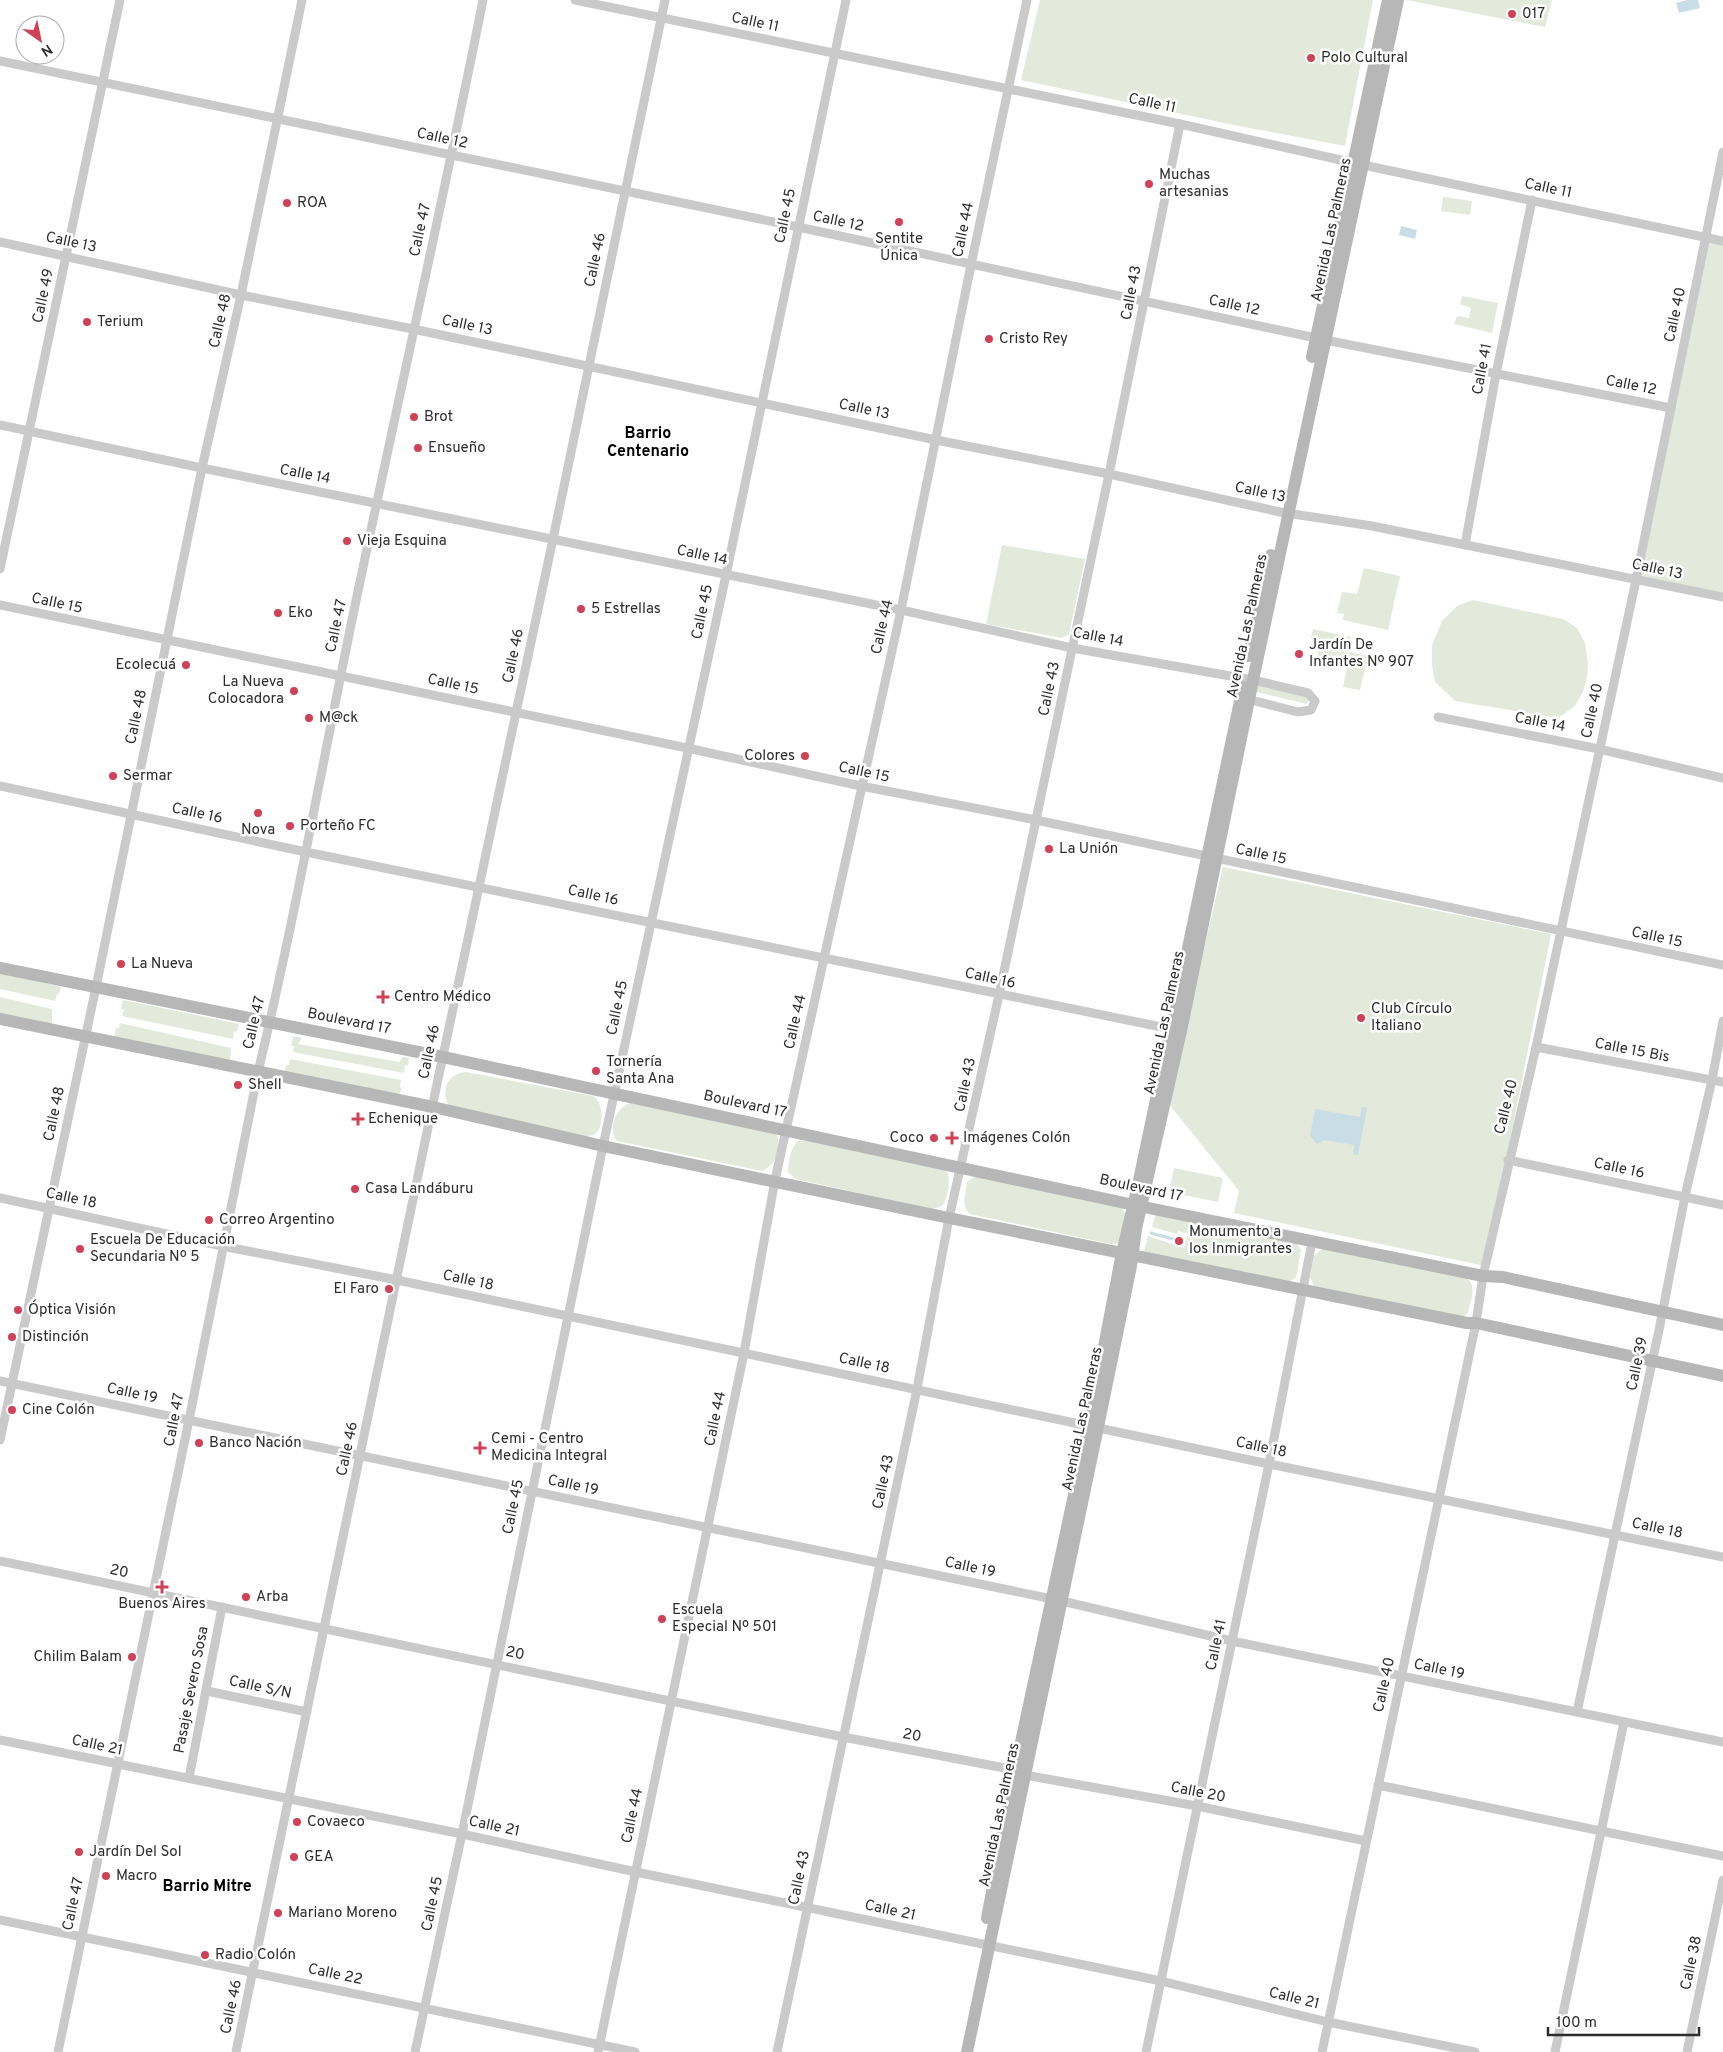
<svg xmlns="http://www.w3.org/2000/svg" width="1723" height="2052" viewBox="0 0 1723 2052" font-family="Overpass,sans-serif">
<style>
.green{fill:#e3e9db}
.water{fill:#c9dde7}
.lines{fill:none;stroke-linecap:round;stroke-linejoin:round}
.stream{stroke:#c9dde7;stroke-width:3}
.street{stroke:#cacaca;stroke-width:9}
.secondary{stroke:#b7b7b7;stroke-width:12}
.poi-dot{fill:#d14156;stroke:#fff;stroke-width:2}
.labels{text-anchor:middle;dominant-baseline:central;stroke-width:5;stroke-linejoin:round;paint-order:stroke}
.poi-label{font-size:15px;fill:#2d2d2d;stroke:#fff;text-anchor:start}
.street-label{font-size:15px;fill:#2d2d2d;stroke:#fff}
.neighbourhood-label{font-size:16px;font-weight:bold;fill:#000;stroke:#fff}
</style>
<rect width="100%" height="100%" fill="#fff"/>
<g class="green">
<polygon points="1040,0 1373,0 1345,146 1234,125 1021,80"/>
<polygon points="1406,0 1552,0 1545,27"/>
<polygon points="1443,197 1472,201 1470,215 1441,211"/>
<polygon points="1706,238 1723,241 1723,597 1636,580"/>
<polygon points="1462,296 1498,303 1492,333 1454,324 1457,316 1469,318 1471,308 1460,304"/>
<polygon points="1002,545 1085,559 1069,634 1062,638 986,624"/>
<polygon points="1364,568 1400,576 1388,630 1343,620 1344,614 1337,613 1342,592 1357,594"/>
<polygon points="1473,600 1563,619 1577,628 1585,643 1588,663 1587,678 1583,692 1575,706 1558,718 1455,701 1435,682 1432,665 1432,645 1442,621 1457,606"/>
<polygon points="1313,629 1351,637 1345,667 1317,661 1320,640 1311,638"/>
<polygon points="1350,652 1368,656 1360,690 1343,687"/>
<polygon points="1258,685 1309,696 1307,704 1256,692"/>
<polygon points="1223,867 1551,934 1485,1266 1234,1213 1239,1191 1168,1103"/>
<polygon points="0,972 61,987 59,994 57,994 55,1001 0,989"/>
<polygon points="0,997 52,1009 52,1025 0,1013"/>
<polygon points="123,1000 239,1024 237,1032 234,1031 233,1039 122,1016 124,1010 121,1009"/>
<polygon points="120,1023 231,1048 230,1062 114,1038 116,1028 119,1028"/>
<polygon points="293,1036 302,1038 298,1044 399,1062 403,1057 409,1058 408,1066 405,1065 404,1073 293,1052 294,1046 291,1046"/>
<polygon points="290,1059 401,1080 400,1087 402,1088 399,1095 285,1071 286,1065 289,1065"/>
<path d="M 466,1072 L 593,1096 C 604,1102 604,1128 595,1134 C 592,1136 586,1136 582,1136 L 450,1108 C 440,1092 446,1074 466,1072 Z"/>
<path d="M 630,1103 L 776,1134 C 783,1147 775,1166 762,1171 L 617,1141 C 607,1130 616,1107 630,1103 Z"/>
<path d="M 798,1141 L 806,1141 L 941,1169 L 947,1171 C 951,1179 948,1197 943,1205 C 940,1208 935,1208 931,1209 L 796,1179 L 788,1172 C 788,1162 791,1147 798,1141 Z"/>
<polygon points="1174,1168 1223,1178 1218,1202 1169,1192"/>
<path d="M 976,1176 L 1121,1206 L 1126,1214 L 1119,1243 L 1111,1244 L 970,1214 C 960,1206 966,1193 967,1182 Z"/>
<polygon points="1155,1215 1296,1243 1301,1250 1296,1278 1288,1282 1144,1252 1148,1236 1184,1248 1188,1234 1178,1231 1177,1234 1152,1227"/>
<path d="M 1326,1249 L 1466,1278 C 1478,1285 1470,1302 1468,1313 L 1463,1317 L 1314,1286 L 1310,1278 L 1314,1256 L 1321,1250 Z"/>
</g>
<g class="water">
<polygon points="1687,0 1698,0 1700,8 1679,13 1676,3"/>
<polygon points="1401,226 1417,230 1415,239 1399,235"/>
<polygon points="1362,1107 1367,1108 1358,1155 1353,1154 1354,1145 1325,1140 1317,1144 1310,1136 1315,1109 1360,1117"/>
</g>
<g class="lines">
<polyline class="stream" points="1151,1233 1173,1239"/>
<g class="street">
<polyline points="575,0 1180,124 1363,165 1723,241"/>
<polyline points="0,61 798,227 1325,340 1671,408"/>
<polyline points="0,242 241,295 413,329 936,440 1109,474 1280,512 1372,526 1723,597"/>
<polyline points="0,425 202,468 901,610 1072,648 1253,680 1308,693 1315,701 1311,710 1298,712 1243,698"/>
<polyline points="1465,545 1496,374 1532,200"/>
<polyline points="0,569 120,0"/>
<polyline points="0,605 687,748 861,786 1036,820 1723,965"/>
<polyline points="1438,717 1599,749 1723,778"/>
<polyline points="0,786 306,852 1176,1030"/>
<polyline points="1536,1047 1723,1082"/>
<polyline points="1508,1160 1723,1205"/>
<polyline points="0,1198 222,1246 397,1280 1269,1464 1723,1557"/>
<polyline points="0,1381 1062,1601 1232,1641 1723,1742"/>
<polyline points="0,1440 96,987 202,468 241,295 302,0"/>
<polyline points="0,1561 843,1737 1015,1770 1025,1775 1197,1806 1366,1841"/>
<polyline points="207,1691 307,1712"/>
<polyline points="1577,1712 1659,1330 1685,1196 1712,1080 1723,1021"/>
<polyline points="0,1740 462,1834 636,1872 1161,1981 1328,2022 1475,2052"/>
<polyline points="189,1778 222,1607"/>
<polyline points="1378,1785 1723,1856"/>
<polyline points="0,1920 635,2052"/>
<path d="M 58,2052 L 189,1420 L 258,1072 C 294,922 321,771 352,620 C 395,413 442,207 483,0"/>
<polyline points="236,2052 437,1084 553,539 665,0"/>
<polyline points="415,2052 462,1834 603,1146 726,575 846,0"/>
<polyline points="598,2052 744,1353 775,1180 901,610 971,265 1027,0"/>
<polyline points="777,2052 917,1389 949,1218 999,995 1109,474 1180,124"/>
<polyline points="1146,2052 1269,1464 1312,1242"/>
<polyline points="1322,2052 1476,1323 1483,1276 1536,1047 1636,580 1723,152"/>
<polyline points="1555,2052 1624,1722"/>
<polyline points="1687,2052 1723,1880"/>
</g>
<g class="secondary">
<polyline points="1312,357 1388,0"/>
<polyline points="1249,656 1271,555"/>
<polyline points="0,968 443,1057 1134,1205 1483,1276 1503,1277 1723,1325"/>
<polyline points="0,1019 433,1107 603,1146 949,1218 1467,1323 1476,1323 1723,1376"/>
<polyline points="987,1918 1015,1770 1089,1425 1122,1253 1138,1185 1243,687"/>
<polyline points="967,2052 1098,1427 1131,1266 1136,1229 1181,1031 1253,680 1398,0"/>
</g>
</g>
<g class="poi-dot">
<circle cx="1512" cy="14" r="5"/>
<circle cx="1311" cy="58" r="5"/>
<circle cx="1149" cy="184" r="5"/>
<circle cx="287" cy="203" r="5"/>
<circle cx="899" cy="222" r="5"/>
<circle cx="87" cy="322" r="5"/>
<circle cx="989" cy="339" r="5"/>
<circle cx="414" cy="417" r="5"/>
<circle cx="418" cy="448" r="5"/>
<circle cx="347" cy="541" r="5"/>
<circle cx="581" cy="609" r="5"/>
<circle cx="278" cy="613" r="5"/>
<circle cx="1299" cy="654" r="5"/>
<circle cx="186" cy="665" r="5"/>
<circle cx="294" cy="691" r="5"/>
<circle cx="309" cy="718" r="5"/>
<circle cx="805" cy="756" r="5"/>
<circle cx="113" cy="776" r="5"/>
<circle cx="258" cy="813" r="5"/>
<circle cx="290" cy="826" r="5"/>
<circle cx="1049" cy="849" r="5"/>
<circle cx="121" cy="964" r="5"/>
<path d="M380.5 989.5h5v5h5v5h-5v5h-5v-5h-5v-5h5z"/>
<circle cx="1361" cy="1018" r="5"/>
<circle cx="596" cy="1071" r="5"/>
<circle cx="238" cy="1085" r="5"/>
<path d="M355.5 1111.5h5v5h5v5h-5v5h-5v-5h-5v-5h5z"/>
<circle cx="934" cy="1138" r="5"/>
<path d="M949.5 1130.5h5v5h5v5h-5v5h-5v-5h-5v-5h5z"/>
<circle cx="355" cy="1189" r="5"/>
<circle cx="209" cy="1220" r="5"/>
<circle cx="1179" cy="1241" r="5"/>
<circle cx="80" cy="1249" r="5"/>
<circle cx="389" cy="1289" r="5"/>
<circle cx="18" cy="1310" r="5"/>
<circle cx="12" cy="1337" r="5"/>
<circle cx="12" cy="1410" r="5"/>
<circle cx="199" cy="1443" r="5"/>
<path d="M477.5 1440.5h5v5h5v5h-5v5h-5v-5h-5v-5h5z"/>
<path d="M159.5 1579.5h5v5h5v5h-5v5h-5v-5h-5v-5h5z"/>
<circle cx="246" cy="1597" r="5"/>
<circle cx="662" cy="1619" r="5"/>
<circle cx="132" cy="1657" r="5"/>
<circle cx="297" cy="1822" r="5"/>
<circle cx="79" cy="1852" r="5"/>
<circle cx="294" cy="1857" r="5"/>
<circle cx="106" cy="1876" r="5"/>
<circle cx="278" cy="1913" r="5"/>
<circle cx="205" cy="1955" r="5"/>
</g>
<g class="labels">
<g class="poi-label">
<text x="1522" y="14">017</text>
<text x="1321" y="58">Polo Cultural</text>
<text x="1159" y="175">Muchas<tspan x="1159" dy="17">artesanias</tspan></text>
<text x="297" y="203">ROA</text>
<text x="899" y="239" text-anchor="middle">Sentite<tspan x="899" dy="17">Única</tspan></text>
<text x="97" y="322">Terium</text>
<text x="999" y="339">Cristo Rey</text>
<text x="424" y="417">Brot</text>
<text x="428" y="448">Ensueño</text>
<text x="357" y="541">Vieja Esquina</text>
<text x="591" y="609">5 Estrellas</text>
<text x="288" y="613">Eko</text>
<text x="1309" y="645">Jardín De<tspan x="1309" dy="17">Infantes Nº 907</tspan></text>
<text x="176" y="665" text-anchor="end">Ecolecuá</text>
<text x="284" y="682" text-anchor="end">La Nueva<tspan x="284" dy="17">Colocadora</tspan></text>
<text x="319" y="718">M@ck</text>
<text x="795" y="756" text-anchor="end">Colores</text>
<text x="123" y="776">Sermar</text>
<text x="300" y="826">Porteño FC</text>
<text x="258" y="830" text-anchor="middle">Nova</text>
<text x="1059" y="849">La Unión</text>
<text x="131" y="964">La Nueva</text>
<text x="394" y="997">Centro Médico</text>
<text x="1371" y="1009">Club Círculo<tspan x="1371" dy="17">Italiano</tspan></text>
<text x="606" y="1062">Tornería<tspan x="606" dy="17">Santa Ana</tspan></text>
<text x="248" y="1085">Shell</text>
<text x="368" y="1119">Echenique</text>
<text x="924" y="1138" text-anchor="end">Coco</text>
<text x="963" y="1138">Imágenes Colón</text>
<text x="365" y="1189">Casa Landáburu</text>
<text x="219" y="1220">Correo Argentino</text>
<text x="1189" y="1232">Monumento a<tspan x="1189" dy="17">los Inmigrantes</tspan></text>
<text x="90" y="1240">Escuela De Educación<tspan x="90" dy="17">Secundaria Nº 5</tspan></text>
<text x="379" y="1289" text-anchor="end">El Faro</text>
<text x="28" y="1310">Óptica Visión</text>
<text x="22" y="1337">Distinción</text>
<text x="22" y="1410">Cine Colón</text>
<text x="491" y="1439">Cemi - Centro<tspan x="491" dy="17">Medicina Integral</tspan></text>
<text x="209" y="1443">Banco Nación</text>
<text x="256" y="1597">Arba</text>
<text x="162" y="1604" text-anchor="middle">Buenos Aires</text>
<text x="672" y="1610">Escuela<tspan x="672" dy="17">Especial Nº 501</tspan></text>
<text x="122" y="1657" text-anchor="end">Chilim Balam</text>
<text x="307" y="1822">Covaeco</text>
<text x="89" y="1852">Jardín Del Sol</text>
<text x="304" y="1857">GEA</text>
<text x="116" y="1876">Macro</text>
<text x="288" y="1913">Mariano Moreno</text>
<text x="215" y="1955">Radio Colón</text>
</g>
<g class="street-label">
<text transform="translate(755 23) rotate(12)">Calle 11</text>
<text transform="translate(1152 104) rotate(12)">Calle 11</text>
<text transform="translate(442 139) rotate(12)">Calle 12</text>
<text transform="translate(1548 189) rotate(12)">Calle 11</text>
<text transform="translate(786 216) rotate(-78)">Calle 45</text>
<text transform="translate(838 222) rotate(12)">Calle 12</text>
<text transform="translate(421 230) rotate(-78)">Calle 47</text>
<text transform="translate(964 230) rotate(-78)">Calle 44</text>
<text transform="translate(1332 230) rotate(-78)">Avenida Las Palmeras</text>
<text transform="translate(71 243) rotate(12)">Calle 13</text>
<text transform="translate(596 260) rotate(-78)">Calle 46</text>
<text transform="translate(1132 293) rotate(-79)">Calle 43</text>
<text transform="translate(44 296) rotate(-78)">Calle 49</text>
<text transform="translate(1234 306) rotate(12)">Calle 12</text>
<text transform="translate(1676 315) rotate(-78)">Calle 40</text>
<text transform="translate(221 321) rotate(-77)">Calle 48</text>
<text transform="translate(467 326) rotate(12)">Calle 13</text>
<text transform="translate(1483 369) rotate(-79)">Calle 41</text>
<text transform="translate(1631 386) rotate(11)">Calle 12</text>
<text transform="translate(864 410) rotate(12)">Calle 13</text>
<text transform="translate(305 475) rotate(11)">Calle 14</text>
<text transform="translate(1260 493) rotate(12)">Calle 13</text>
<text transform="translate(702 556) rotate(12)">Calle 14</text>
<text transform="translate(1657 570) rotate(12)">Calle 13</text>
<text transform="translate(57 604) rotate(12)">Calle 15</text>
<text transform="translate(703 612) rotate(-78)">Calle 45</text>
<text transform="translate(337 626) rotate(-78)">Calle 47</text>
<text transform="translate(1248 626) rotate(-78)">Avenida Las Palmeras</text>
<text transform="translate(883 627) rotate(-77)">Calle 44</text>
<text transform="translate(1098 638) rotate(11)">Calle 14</text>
<text transform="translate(514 656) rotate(-78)">Calle 46</text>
<text transform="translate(453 685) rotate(12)">Calle 15</text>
<text transform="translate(1050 689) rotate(-78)">Calle 43</text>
<text transform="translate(1593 711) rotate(-78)">Calle 40</text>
<text transform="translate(137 717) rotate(-78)">Calle 48</text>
<text transform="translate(1540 723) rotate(11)">Calle 14</text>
<text transform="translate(864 773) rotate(12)">Calle 15</text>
<text transform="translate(197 814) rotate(12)">Calle 16</text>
<text transform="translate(1261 855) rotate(12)">Calle 15</text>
<text transform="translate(593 896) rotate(12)">Calle 16</text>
<text transform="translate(1657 938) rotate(12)">Calle 15</text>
<text transform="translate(990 979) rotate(12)">Calle 16</text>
<text transform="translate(618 1008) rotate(-78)">Calle 45</text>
<text transform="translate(349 1022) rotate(11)">Boulevard 17</text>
<text transform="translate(796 1022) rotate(-77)">Calle 44</text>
<text transform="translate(255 1023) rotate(-77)">Calle 47</text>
<text transform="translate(1165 1023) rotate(-78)">Avenida Las Palmeras</text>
<text transform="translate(1632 1051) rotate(11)">Calle 15 Bis</text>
<text transform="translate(430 1052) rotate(-78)">Calle 46</text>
<text transform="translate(966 1085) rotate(-78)">Calle 43</text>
<text transform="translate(745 1105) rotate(12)">Boulevard 17</text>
<text transform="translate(1507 1107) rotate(-76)">Calle 40</text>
<text transform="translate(55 1114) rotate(-78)">Calle 48</text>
<text transform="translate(1619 1169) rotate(12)">Calle 16</text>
<text transform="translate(1141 1189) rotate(12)">Boulevard 17</text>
<text transform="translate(71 1199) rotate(12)">Calle 18</text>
<text transform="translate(468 1281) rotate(12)">Calle 18</text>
<text transform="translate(864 1364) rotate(12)">Calle 18</text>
<text transform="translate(1638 1364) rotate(-78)">Calle 39</text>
<text transform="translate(132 1394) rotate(12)">Calle 19</text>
<text transform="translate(716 1419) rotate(-78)">Calle 44</text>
<text transform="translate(1083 1419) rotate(-78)">Avenida Las Palmeras</text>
<text transform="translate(175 1420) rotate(-79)">Calle 47</text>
<text transform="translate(1261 1448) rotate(12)">Calle 18</text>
<text transform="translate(348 1449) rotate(-78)">Calle 46</text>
<text transform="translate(884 1482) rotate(-78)">Calle 43</text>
<text transform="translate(573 1486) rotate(12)">Calle 19</text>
<text transform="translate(514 1507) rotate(-78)">Calle 45</text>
<text transform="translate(1657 1529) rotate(12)">Calle 18</text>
<text transform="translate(970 1568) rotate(12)">Calle 19</text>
<text transform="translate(119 1572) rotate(12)">20</text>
<text transform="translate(1217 1645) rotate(-78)">Calle 41</text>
<text transform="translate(515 1654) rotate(12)">20</text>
<text transform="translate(1439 1670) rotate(12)">Calle 19</text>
<text transform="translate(1385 1685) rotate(-78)">Calle 40</text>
<text transform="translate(260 1688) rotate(12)">Calle S/N</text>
<text transform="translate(192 1690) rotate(-79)">Pasaje Severo Sosa</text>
<text transform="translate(912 1736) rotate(11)">20</text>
<text transform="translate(97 1746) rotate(12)">Calle 21</text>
<text transform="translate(1198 1793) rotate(11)">Calle 20</text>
<text transform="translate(1000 1815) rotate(-78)">Avenida Las Palmeras</text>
<text transform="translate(633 1816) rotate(-78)">Calle 44</text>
<text transform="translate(494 1827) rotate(12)">Calle 21</text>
<text transform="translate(800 1878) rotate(-78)">Calle 43</text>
<text transform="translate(74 1904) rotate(-78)">Calle 47</text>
<text transform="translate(433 1904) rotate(-78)">Calle 45</text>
<text transform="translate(890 1911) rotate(12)">Calle 21</text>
<text transform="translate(1692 1963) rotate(-78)">Calle 38</text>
<text transform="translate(335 1975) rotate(12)">Calle 22</text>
<text transform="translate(1294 1999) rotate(14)">Calle 21</text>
<text transform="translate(232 2007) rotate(-78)">Calle 46</text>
</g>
<g class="neighbourhood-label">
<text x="648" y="434">Barrio<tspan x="648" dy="18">Centenario</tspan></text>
<text x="207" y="1887">Barrio Mitre</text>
</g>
</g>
<g transform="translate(40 40) rotate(147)"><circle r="24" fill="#ffffff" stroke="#ababab"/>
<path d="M0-4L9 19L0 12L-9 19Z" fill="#d14156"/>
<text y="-8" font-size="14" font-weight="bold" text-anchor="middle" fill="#2d2d2d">N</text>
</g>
<path d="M1548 2027v8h151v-8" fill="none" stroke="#2d2d2d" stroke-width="2.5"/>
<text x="1556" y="2027" font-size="15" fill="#2d2d2d" stroke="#ffffff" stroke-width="4" paint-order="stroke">100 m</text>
</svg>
